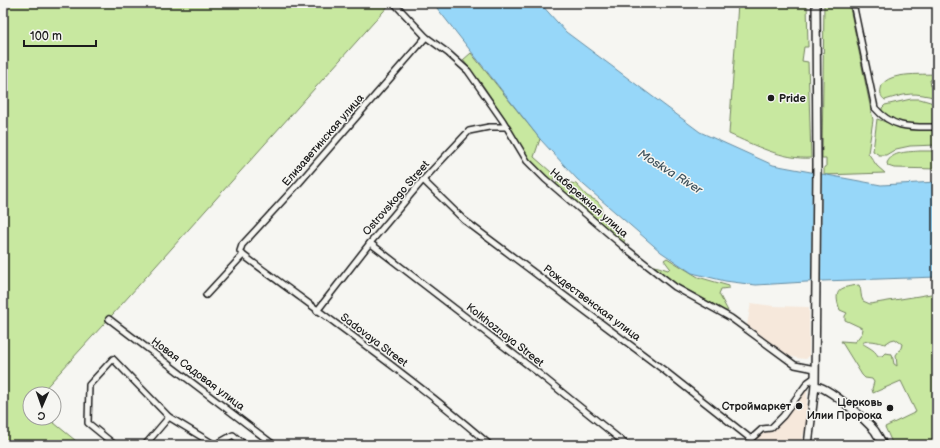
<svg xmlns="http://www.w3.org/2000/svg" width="940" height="448" viewBox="0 0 940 448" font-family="'Balsamiq Sans',sans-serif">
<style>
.built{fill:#f6e8db}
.green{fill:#c8e8a0;stroke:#72825e;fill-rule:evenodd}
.water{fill:#97d7f9;stroke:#668ca1}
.pier{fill:#f6f6f2}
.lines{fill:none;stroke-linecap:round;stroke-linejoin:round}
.minor-casing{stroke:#1c1c1c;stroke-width:8}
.secondary-casing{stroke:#1c1c1c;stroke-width:10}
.minor{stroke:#f6f6f2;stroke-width:5}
.secondary{stroke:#f6f6f2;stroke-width:7}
.poi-dot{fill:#1c1c1c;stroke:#f6f6f2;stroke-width:1.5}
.labels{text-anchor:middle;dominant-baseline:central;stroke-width:3;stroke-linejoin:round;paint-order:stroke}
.poi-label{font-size:11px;font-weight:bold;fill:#1c1c1c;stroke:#f6f6f2;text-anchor:end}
.street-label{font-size:11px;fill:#1c1c1c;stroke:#f6f6f2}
.water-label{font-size:12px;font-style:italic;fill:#41545e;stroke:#f6f6f2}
</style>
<rect width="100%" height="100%" fill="#f6f6f2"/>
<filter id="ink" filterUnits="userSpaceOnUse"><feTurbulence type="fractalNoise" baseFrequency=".025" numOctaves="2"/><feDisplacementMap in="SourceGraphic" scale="8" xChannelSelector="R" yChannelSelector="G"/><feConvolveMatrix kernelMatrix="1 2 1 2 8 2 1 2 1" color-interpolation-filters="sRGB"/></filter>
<g filter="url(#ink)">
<g class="built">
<polygon points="751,303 773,306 809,307 809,356 806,359 797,358 789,356 747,325"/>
<polygon points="807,386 807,421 801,445 758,445 753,440 762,429 773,428"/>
</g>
<g class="green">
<polygon points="3,3 391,3 113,314 40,394 30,394 30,418 48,418 81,445 3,445"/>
<path d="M 738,3 L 807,3 L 808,47 L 804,47 L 802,61 L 808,62 L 811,158 C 783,160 754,145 729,134 Z"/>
<polygon points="824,3 849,3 873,120 868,153 877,166 885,173 824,175 824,167 826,167 826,159 822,159"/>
<polygon points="471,53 540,139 534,157 551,172 555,176 552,181 533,164 523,151 503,115 482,84 463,60"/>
<path d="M 937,74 L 937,79 L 930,80 L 931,86 L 936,86 L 937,98 C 913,92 908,93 885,100 C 881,97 880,94 881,89 C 883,71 923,75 937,74 Z"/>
<path d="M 911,99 L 920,99 L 937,104 L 937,124 C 916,124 900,127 882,112 L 882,108 L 885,105 Z"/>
<polygon points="877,119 910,130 937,130 937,145 910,146 896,149 886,155 879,155 873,151"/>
<path d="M 920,151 L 937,151 L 937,169 L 894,168 L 888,166 L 887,163 C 892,151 909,152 920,151 Z"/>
<path d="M 557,182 L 565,184 L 571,183 L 576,184 L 587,196 L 597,201 L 602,207 C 599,225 615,228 625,241 L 623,242 L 556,184 Z"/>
<polygon points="667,258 698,277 729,286 729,288 721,289 719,294 728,311 726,311 670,280 652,265 668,270 670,268 664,260"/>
<path d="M 859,285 C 862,291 860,296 863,301 L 870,304 L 937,293 L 937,445 L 893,445 L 885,427 L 916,412 L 901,381 L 873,393 L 872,389 L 874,382 L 872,379 L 865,378 L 862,375 L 841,341 L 855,342 L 862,333 L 863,329 L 860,327 L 845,320 L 845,316 L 847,313 L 840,310 C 832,289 841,287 859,285 ZM 895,339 L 902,344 L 901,348 L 896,355 L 897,366 L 894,364 L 892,354 L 885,353 L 882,356 L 878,356 C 874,349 869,348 862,343 C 868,339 878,342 885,344 L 891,340 Z"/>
</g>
<polygon class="water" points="433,3 540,3 566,32 700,132 773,165 881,185 937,182 937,277 823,281 756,285 725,281 692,273 661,252 577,179 540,139"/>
<polygon class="pier" points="812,170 822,172 821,283 811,284"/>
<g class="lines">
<defs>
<g id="minor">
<polyline points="394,3 426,37 448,53 468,71 503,121 527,161 545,179 624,247 675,287 731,318 795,365 815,369"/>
<path d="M 853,3 L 875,108 C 893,129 911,127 937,127"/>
<path d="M 426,37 L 299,183 L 242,245 L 240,251 L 243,255 C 326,317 412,377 490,445"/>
<polyline points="423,180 464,220 665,371 751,439 762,429 771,428 783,416 808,382 815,377"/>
<polyline points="370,243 537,372 627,445"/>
<polyline points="206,295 243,255"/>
<polyline points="317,311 370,243 423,180 469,131 489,127 507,127"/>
<polyline points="109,319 274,445"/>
<polyline points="115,445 88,423 89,385 113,359 169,417 215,445"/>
<polyline points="145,445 169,417"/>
<polyline points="215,445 233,435 245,445"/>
</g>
<g id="secondary">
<path d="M 815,386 C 828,386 867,421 875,431 C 878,436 881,440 883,445"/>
<polyline points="808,445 815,386 817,165 816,3"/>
</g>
</defs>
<use href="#minor" class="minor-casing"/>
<use href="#secondary" class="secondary-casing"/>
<use href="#minor" class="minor"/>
<use href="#secondary" class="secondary"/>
</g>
</g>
<g class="poi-dot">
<circle cx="771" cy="98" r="4"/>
<circle cx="799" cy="406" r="4"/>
<circle cx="890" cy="408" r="4"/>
</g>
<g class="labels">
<g class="poi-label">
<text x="779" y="98" text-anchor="start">Pride</text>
<text x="882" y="402">Церковь<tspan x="882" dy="13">Илии Пророка</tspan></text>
<text x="791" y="406">Строймаркет</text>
</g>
<g class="street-label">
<text transform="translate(323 140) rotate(-49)">Елизаветинская улица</text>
<text transform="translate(396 198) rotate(-49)">Ostrovskogo Street</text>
<text transform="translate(589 203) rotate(41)">Набережная улица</text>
<text transform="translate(592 303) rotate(37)">Рождественская улица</text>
<text transform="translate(505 335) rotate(38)">Kolkhoznaya Street</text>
<text transform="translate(374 340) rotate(37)">Sadovaya Street</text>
<text transform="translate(198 374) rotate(37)">Новая Садовая улица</text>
</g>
<g class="water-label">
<text transform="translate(670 172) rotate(32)">Moskva River</text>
</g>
</g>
<rect width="940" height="448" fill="none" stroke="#f6f6f2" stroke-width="16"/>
<rect x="8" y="8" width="924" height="432" fill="none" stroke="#1c1c1c" stroke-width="1.5" filter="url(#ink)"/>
<g transform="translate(42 406) rotate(182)"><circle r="19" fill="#f6f6f2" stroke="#9f9f9c"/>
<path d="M0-3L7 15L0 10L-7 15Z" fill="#1c1c1c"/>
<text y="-6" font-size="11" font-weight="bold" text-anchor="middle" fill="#1c1c1c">С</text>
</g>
<path d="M24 40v6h72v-6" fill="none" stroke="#1c1c1c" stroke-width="2"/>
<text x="30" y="40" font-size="12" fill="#1c1c1c" stroke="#f6f6f2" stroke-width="3" paint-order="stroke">100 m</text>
</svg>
